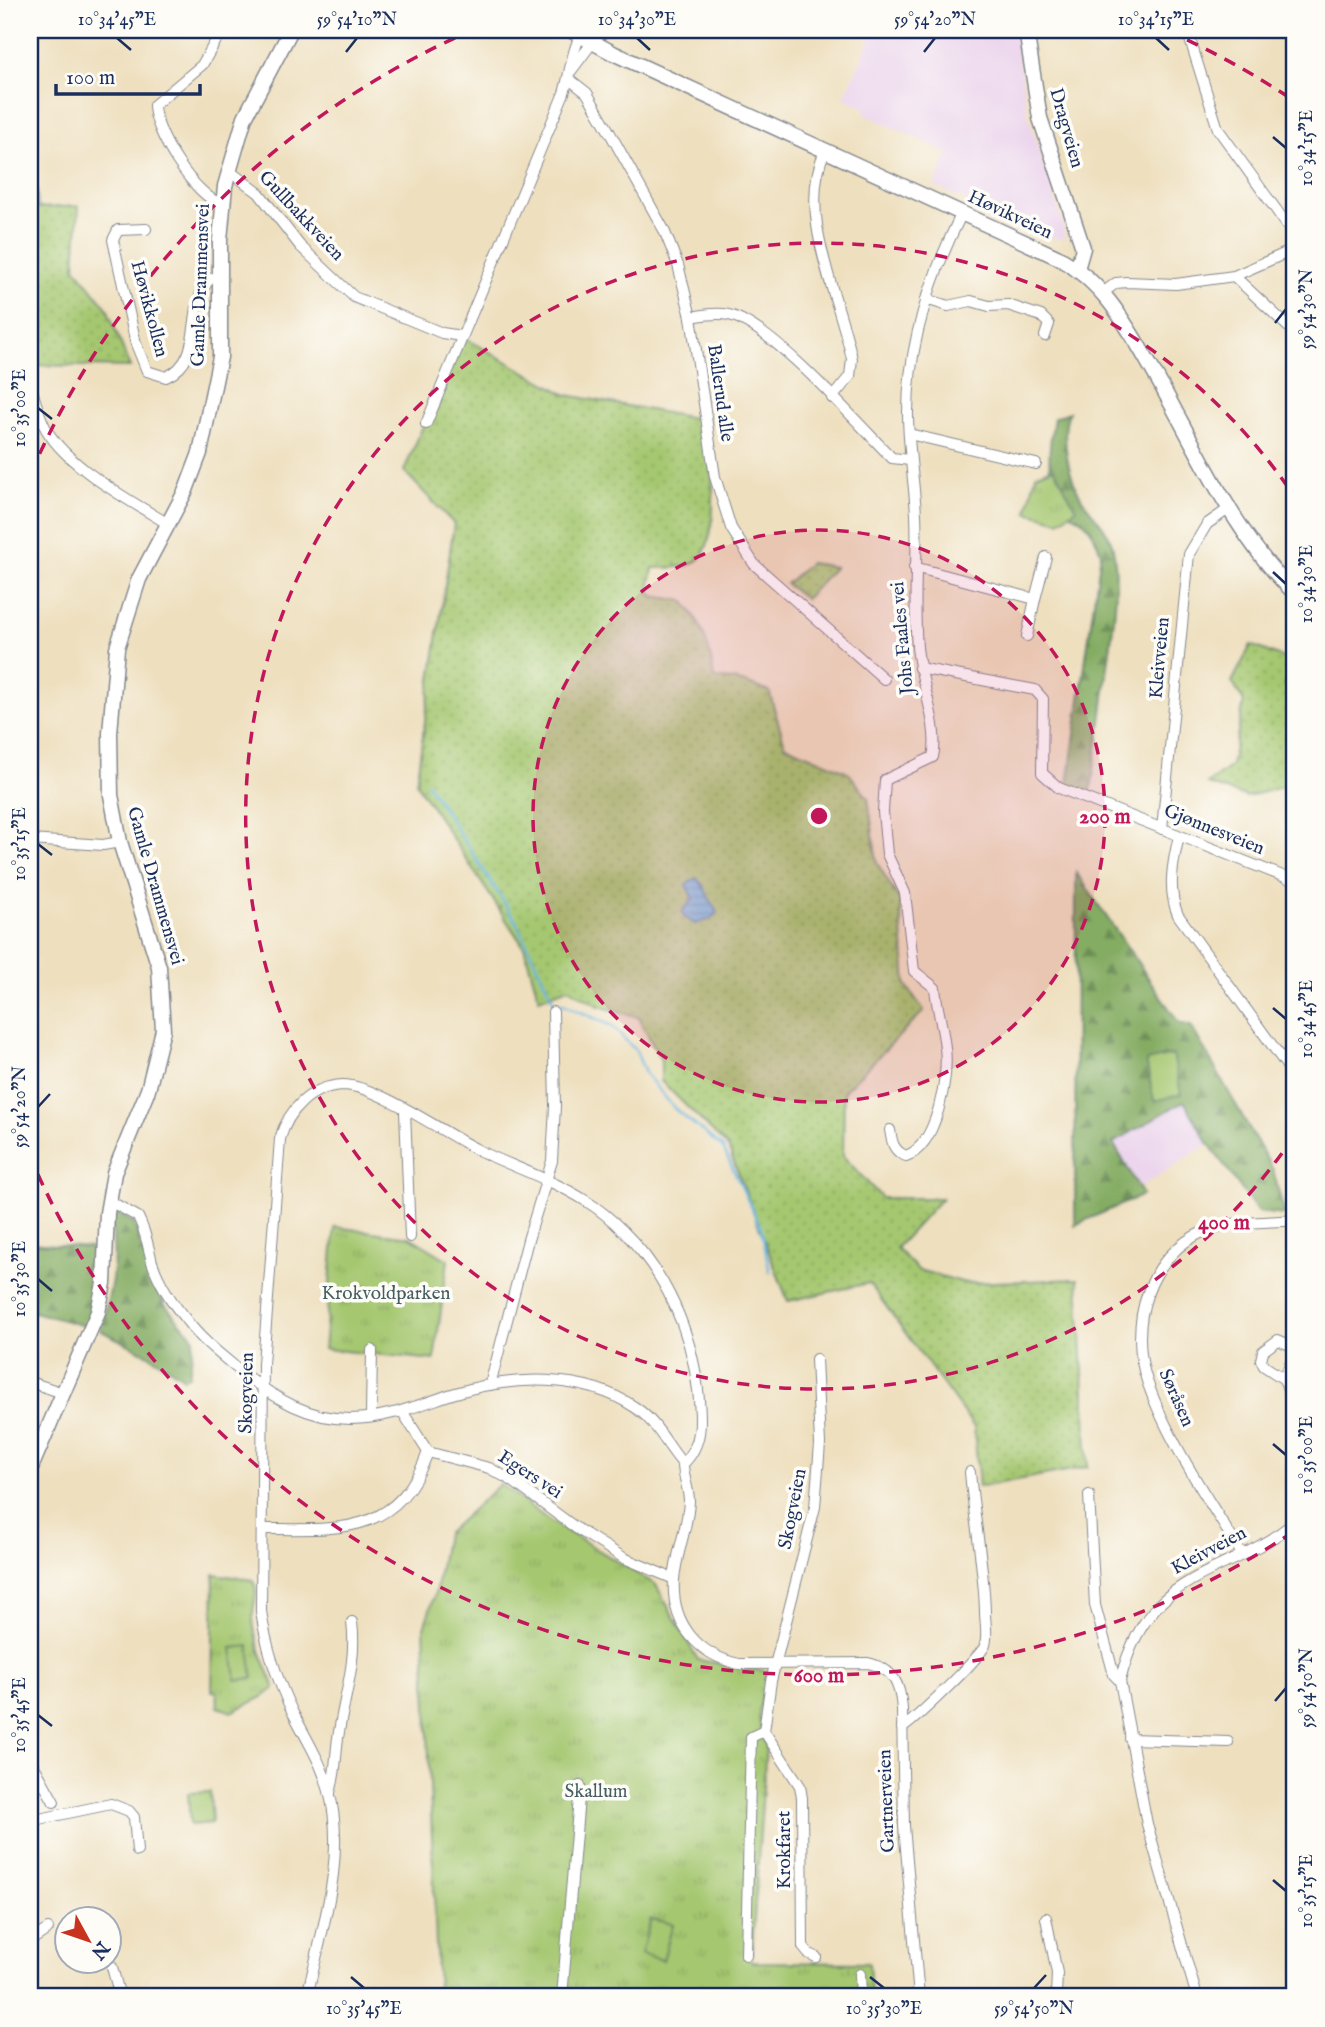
<svg xmlns="http://www.w3.org/2000/svg" width="1325" height="2027" viewBox="0 0 1325 2027" font-family="'IM FELL English',serif">
<style>
.built{fill:#ead1ec}
.grass{fill:url(#grass-dots);stroke:#607b67;stroke-width:2}
.forest{fill:url(#forest-firs);stroke:#506e60;stroke-width:2}
.park{fill:url(#park-tufts);stroke:#607b67;stroke-width:2}
.pitch{fill:#a5c770;stroke:#607b67;stroke-width:2}
.water{fill:url(#water-rules);stroke:#4272a0;stroke-width:2}
.lines{fill:none;stroke-linecap:round;stroke-linejoin:round}
.stream{stroke:#69b6e3;stroke-width:2.5}
.minor-casing{stroke:#84878e;stroke-width:12}
.secondary-casing{stroke:#84878e;stroke-width:17}
.minor{stroke:#fff;stroke-width:10}
.secondary{stroke:#fff;stroke-width:14}
.ticks{fill:none;stroke:#1b2f5e;stroke-width:2.5}
.ring{fill:none;stroke:#c2185b;stroke-width:3.5;stroke-dasharray:12 9}
.labels{text-anchor:middle;dominant-baseline:central;stroke-width:7;stroke-linejoin:round;paint-order:stroke}
.street-label{font-size:19px;fill:#1b2f5e;stroke:#fdfcf7}
.park-label{font-size:19px;fill:#445d63;stroke:#fdfcf7}
.centre{fill:#c2185b;stroke:#fdfcf7;stroke-width:3.5}
.ring-label{font-size:21px;text-anchor:middle;font-weight:bold;fill:#c2185b;stroke:#fdfcf7;stroke-width:7;stroke-linejoin:round;paint-order:stroke}
.neatline{fill:none;stroke:#1b2f5e;stroke-width:2.5}
.ticks-label{font-size:18px;text-anchor:middle;fill:#1b2f5e}
</style>
<defs>
<pattern id="grass-dots" width="8" height="8" patternUnits="userSpaceOnUse" patternTransform="scale(1.75)"><rect width="8" height="8" fill="#a5c770"/><path d="M2 2h.1M6 6h.1" fill="none" stroke="#8dab63" stroke-width="1.8" stroke-linecap="round"/></pattern>
<pattern id="forest-firs" width="22" height="20" patternUnits="userSpaceOnUse" patternTransform="scale(1.75)"><rect width="22" height="20" fill="#84ac62"/><path d="M5 1l3.5 6h-7zM16 11l3.5 6h-7z" fill="#6b8c54"/></pattern>
<pattern id="park-tufts" width="24" height="20" patternUnits="userSpaceOnUse" patternTransform="scale(1.75)"><rect width="24" height="20" fill="#a5c770"/><path d="M3 7l-1-3M5 7V3M7 7l1-3M15 17l-1-3M17 17v-4M19 17l1-3" fill="none" stroke="#8dab63"/></pattern>
<pattern id="water-rules" width="6" height="5" patternUnits="userSpaceOnUse" patternTransform="scale(1.75)"><rect width="6" height="5" fill="#69b6e3"/><path d="M0 2.5h6" fill="none" stroke="#5694bb"/></pattern>
</defs>
<rect width="100%" height="100%" fill="#fdfcf7"/>
<filter id="ink" filterUnits="userSpaceOnUse"><feTurbulence type="fractalNoise" baseFrequency=".0143" numOctaves="2"/><feDisplacementMap in="SourceGraphic" scale="14" xChannelSelector="R" yChannelSelector="G"/><feConvolveMatrix kernelMatrix="1 2 1 2 8 2 1 2 1" color-interpolation-filters="sRGB"/></filter>
<filter id="wash" filterUnits="userSpaceOnUse"><feTurbulence type="fractalNoise" baseFrequency=".00686" numOctaves="4" result="noise"/><feDisplacementMap in="SourceGraphic" scale="28" xChannelSelector="R" yChannelSelector="G"/><feGaussianBlur stdDeviation="1.57" result="paint"/><feColorMatrix in="noise" values="0 0 0 0 0 0 0 0 0 0 0 0 0 0 0 0 0 1.4 0 .05"/><feComposite in="paint" operator="in"/></filter>
<g filter="url(#wash)">
<rect width="100%" height="100%" fill="#eedfbe"/>
<g class="built">
<polygon points="874,30 1014,30 1028,116 1063,225 1064,239 1047,237 934,186 949,153 864,114 865,108 844,98"/>
<polygon points="1184,1102 1208,1144 1140,1187 1114,1143"/>
</g>
<g class="grass">
<polygon points="30,103 38,208 79,206 75,267 107,308 130,367 30,365 39,306 30,242"/>
<path d="M 461,336 L 567,395 L 705,420 C 710,450 726,551 691,564 C 681,569 664,567 653,568 L 649,589 L 653,596 L 684,601 C 702,623 711,650 714,678 L 739,681 L 769,691 L 785,745 L 848,772 L 868,798 L 877,863 L 900,901 L 906,985 L 924,1011 L 844,1091 L 843,1156 L 882,1198 L 942,1198 L 896,1248 L 918,1270 L 966,1283 L 1078,1279 L 1088,1467 L 979,1487 L 974,1427 L 869,1283 L 788,1301 L 728,1147 L 661,1081 L 661,1060 L 638,1017 L 599,1006 L 568,988 L 539,999 L 524,947 L 416,783 L 454,524 L 404,471 Z"/>
<polygon points="810,563 835,567 805,599 786,584"/>
<polygon points="1251,645 1293,662 1285,686 1295,692 1295,783 1247,797 1207,784 1231,766 1244,702 1232,682"/>
</g>
<g class="forest">
<path d="M 1069,412 C 1060,437 1068,476 1082,499 C 1092,515 1109,529 1113,548 C 1120,587 1113,627 1108,665 C 1103,709 1097,753 1090,797 L 1067,790 L 1101,553 C 1096,540 1093,529 1082,520 C 1077,516 1068,514 1063,509 C 1044,486 1049,444 1054,418 Z"/>
<polygon points="1076,872 1179,1023 1191,1026 1273,1170 1285,1215 1258,1212 1209,1144 1184,1101 1113,1143 1143,1195 1075,1225"/>
<path d="M 108,1200 L 122,1216 L 134,1223 L 152,1280 L 165,1305 L 194,1338 L 189,1376 L 184,1378 L 151,1356 L 100,1330 C 115,1282 118,1250 108,1200 Z"/>
<polygon points="30,1243 90,1248 97,1282 92,1328 30,1311"/>
</g>
<g class="park">
<polygon points="1054,468 1076,509 1059,521 1027,512 1036,474"/>
<polygon points="335,1227 410,1237 448,1260 434,1360 324,1349"/>
<path d="M 500,1484 L 547,1519 L 656,1585 L 698,1660 L 771,1672 C 759,1703 754,1714 766,1746 L 751,1962 L 869,1963 L 871,1995 L 438,1997 L 424,1628 L 435,1594 L 446,1534 Z"/>
<path d="M 214,1574 L 253,1580 C 260,1595 252,1603 253,1618 C 254,1642 266,1665 275,1688 L 263,1697 L 232,1712 L 218,1707 L 217,1692 L 212,1691 Z"/>
</g>
<g class="pitch">
<polygon points="1173,1055 1181,1094 1154,1101 1146,1061"/>
<polygon points="249,1646 253,1678 236,1680 232,1648"/>
<polygon points="210,1792 212,1823 190,1825 188,1793"/>
<polygon points="651,1919 673,1924 663,1960 641,1954"/>
</g>
<polygon class="water" points="696,878 702,884 717,913 711,919 695,924 684,917 682,912 693,899 686,885"/>
<g class="lines">
<g class="stream">
<polyline points="427,783 516,921 553,1000"/>
<polyline points="561,1003 612,1026 636,1051 645,1073 675,1109 723,1148 761,1228 770,1272"/>
</g>
</g>
</g>
<g filter="url(#ink)">
<g class="lines">
<defs>
<g id="minor">
<polyline points="1187,30 1218,129 1295,236"/>
<polyline points="571,71 592,43"/>
<polyline points="568,78 587,93 610,133 664,230 678,265 691,317 715,477 731,528 754,564 884,679"/>
<path d="M 825,151 C 796,213 839,296 852,359 L 850,376 L 832,398"/>
<polyline points="228,170 259,193 300,246 354,297 442,333 461,336"/>
<path d="M 222,204 C 195,197 154,132 154,105 L 202,65 L 222,30"/>
<path d="M 146,229 L 118,230 L 113,240 L 136,344 L 147,371 L 166,377 C 207,359 184,306 210,279 L 220,277"/>
<polyline points="30,275 32,306 30,325"/>
<polyline points="1234,276 1295,333"/>
<polyline points="1104,292 1116,283 1127,282 1176,284 1234,276 1295,249"/>
<polyline points="926,299 948,306 971,301 989,306 1008,305 1041,316 1049,324 1045,336"/>
<path d="M 691,317 C 703,315 717,312 729,315 C 772,325 859,425 892,458 L 910,460"/>
<path d="M 30,382 C 34,398 38,414 46,429 C 68,467 130,501 167,523"/>
<path d="M 426,424 L 564,93 C 570,74 571,54 580,36"/>
<polyline points="909,434 1036,464"/>
<polyline points="914,567 1035,599 1027,636"/>
<polyline points="1035,599 1046,557"/>
<polyline points="919,668 1035,690 1043,699 1042,773 1059,788 1295,881"/>
<polyline points="1162,829 1189,554 1207,524 1230,508"/>
<path d="M 1179,836 C 1173,861 1167,890 1178,915 L 1295,1077"/>
<polyline points="30,840 103,845 120,842"/>
<polyline points="405,1111 410,1237"/>
<path d="M 890,1130 C 892,1142 893,1151 906,1156 C 937,1146 949,1076 945,1048 C 943,1028 937,1009 935,988 L 914,971 L 905,893 L 887,854 L 883,812 L 885,780 L 933,757 C 940,726 920,681 917,647 C 913,602 918,558 916,514 C 914,480 908,447 908,413 C 908,343 931,275 962,213"/>
<path d="M 108,1200 L 138,1217 C 146,1232 148,1246 152,1262 C 159,1283 173,1304 187,1321 C 203,1342 225,1358 245,1375 C 276,1399 309,1419 350,1419 C 386,1419 419,1405 452,1394 C 510,1376 584,1372 636,1408 C 658,1423 666,1445 683,1464"/>
<polyline points="816,1359 820,1444 815,1507 771,1681 764,1731 800,1786 802,1798 803,1947 808,1953 816,1957"/>
<polyline points="1284,1379 1295,1352 1292,1346 1278,1340 1263,1351 1261,1360 1264,1366 1284,1379 1295,1406"/>
<polyline points="30,1382 63,1393"/>
<polyline points="490,1385 528,1240 552,1161 555,1106 553,1012"/>
<polyline points="402,1411 428,1452"/>
<polyline points="371,1416 372,1350"/>
<polyline points="428,1452 489,1468 511,1480 576,1528 624,1558 674,1579"/>
<polyline points="1089,1495 1095,1605 1114,1675 1120,1681"/>
<path d="M 262,1529 C 339,1529 397,1537 428,1452"/>
<path d="M 1242,1554 C 1209,1501 1167,1439 1147,1381 C 1128,1324 1148,1255 1205,1231 C 1232,1220 1267,1223 1295,1220"/>
<path d="M 902,1728 C 914,1721 984,1654 985,1645 C 988,1635 985,1623 985,1612 C 984,1566 974,1519 970,1472"/>
<polyline points="1130,1739 1228,1742"/>
<polyline points="30,1759 54,1802"/>
<path d="M 330,1792 C 337,1772 335,1752 339,1732 C 345,1693 357,1661 352,1622"/>
<polyline points="30,1821 111,1804 129,1811 134,1817 137,1851"/>
<polyline points="1046,1918 1057,1973 1056,1997"/>
<polyline points="30,1941 48,1929"/>
<polyline points="746,1955 751,1737 764,1731"/>
<polyline points="112,1967 120,1997"/>
<polyline points="860,1974 861,1997"/>
<path d="M 307,1997 C 321,1931 347,1858 329,1791 C 322,1763 306,1738 293,1713 C 277,1680 266,1647 261,1611 L 263,1364 L 280,1139 C 288,1110 311,1086 343,1085 C 376,1085 444,1133 476,1149 C 512,1167 552,1179 586,1201 C 599,1209 612,1220 623,1231 C 666,1273 691,1331 698,1390 C 701,1418 704,1444 683,1464 C 683,1477 689,1489 689,1501 C 688,1528 676,1553 674,1580 C 671,1624 698,1655 739,1664 L 868,1663 C 894,1669 900,1684 902,1709 L 904,1826 L 919,1997"/>
<polyline points="562,1997 580,1786"/>
<path d="M 1197,1997 L 1147,1824 L 1120,1681 C 1149,1566 1220,1582 1295,1522"/>
</g>
<g id="secondary">
<path d="M 570,30 L 613,53 L 1057,257 C 1104,282 1126,324 1152,369 C 1193,440 1235,538 1295,593"/>
<polyline points="1026,30 1040,118 1083,248 1077,269"/>
<polyline points="30,1470 98,1312 104,1283 107,1213 114,1173 148,1090 163,1030 159,967 120,842 111,795 110,733 117,648 139,579 186,490 200,453 220,357 220,240 225,186 245,117 291,30"/>
</g>
</defs>
<use href="#minor" class="minor-casing"/>
<use href="#secondary" class="secondary-casing"/>
<use href="#minor" class="minor"/>
<use href="#secondary" class="secondary"/>
</g>
</g>
<path class="ticks" d="M 117,38 L 131,50M 637,38 L 650,50M 1156,38 L 1169,50M 346,52 L 357,38M 924,52 L 935,38M 1273,137 L 1286,148M 1275,323 L 1286,309M 38,408 L 52,419M 1273,572 L 1286,584M 38,844 L 52,855M 1273,1008 L 1286,1019M 38,1107 L 50,1094M 38,1279 L 52,1291M 1273,1444 L 1286,1455M 1275,1701 L 1286,1688M 38,1715 L 52,1726M 1273,1880 L 1286,1891M 351,1977 L 364,1988M 870,1977 L 884,1988M 1034,1988 L 1046,1975"/>
<circle cx="819" cy="816" r="286" fill="#c2185b" fill-opacity=".12"/>
<g class="ring">
<circle cx="819" cy="816" r="286"/>
<path d="M1294 1136A573 573 0 1 1 1294 496"/>
<path d="M1293 1532A859 859 0 0 1 31 1159M31 473A859 859 0 0 1 470 31M1168 31A859 859 0 0 1 1293 100"/>
</g>
<g class="labels">
<g class="street-label">
<text transform="translate(1066 128) rotate(74)">Dragveien</text>
<text transform="translate(1010 215) rotate(25)">Høvikveien</text>
<text transform="translate(301 216) rotate(47)">Gullbakkveien</text>
<text transform="translate(201 285) rotate(-88)">Gamle Drammensvei</text>
<text transform="translate(149 309) rotate(75)">Høvikkollen</text>
<text transform="translate(720 393) rotate(82)">Ballerud alle</text>
<text transform="translate(903 638) rotate(-95)">Johs Faales vei</text>
<text transform="translate(1160 658) rotate(-85)">Kleivveien</text>
<text transform="translate(1214 830) rotate(22)">Gjønnesveien</text>
<text transform="translate(155 886) rotate(74)">Gamle Drammensvei</text>
<text transform="translate(247 1393) rotate(-89)">Skogveien</text>
<text transform="translate(1176 1398) rotate(66)">Søråsen</text>
<text transform="translate(530 1475) rotate(33)">Egers vei</text>
<text transform="translate(793 1509) rotate(-79)">Skogveien</text>
<text transform="translate(1209 1551) rotate(-28)">Kleivveien</text>
<text transform="translate(887 1801) rotate(-92)">Gartnerveien</text>
<text transform="translate(785 1850) rotate(-90)">Krokfaret</text>
</g>
<g class="park-label">
<text x="386" y="1294">Krokvoldparken</text>
<text x="596" y="1792">Skallum</text>
</g>
</g>
<circle cx="819" cy="816" r="10" class="centre"/>
<g class="ring-label">
<text x="1105" y="823">200 m</text>
<text x="1224" y="1229">400 m</text>
<text x="819" y="1682">600 m</text>
</g>
<rect width="1325" height="2027" fill="none" stroke="#fdfcf7" stroke-width="77"/>
<g transform="translate(88 1940) rotate(130)"><circle r="33" fill="#fdfcf7" stroke="#a3aaba" stroke-width="2"/>
<path d="M0-5L12 26L0 18L-12 26Z" fill="#c8321e"/>
<text y="-10" font-size="19" font-weight="bold" text-anchor="middle" fill="#1b2f5e">N</text>
</g>
<path d="M56 84v10h144v-10" fill="none" stroke="#1b2f5e" stroke-width="3.5"/>
<text x="66" y="84" font-size="21" fill="#1b2f5e" stroke="#fdfcf7" stroke-width="5" paint-order="stroke">100 m</text>
<rect x="38" y="38" width="1248" height="1950" class="neatline"/>
<g class="ticks-label">
<text x="117" y="25">10°34'45"E</text>
<text x="357" y="25">59°54'10"N</text>
<text x="637" y="25">10°34'30"E</text>
<text x="935" y="25">59°54'20"N</text>
<text x="1156" y="25">10°34'15"E</text>
<text transform="translate(1306 148) rotate(-90)" y="6">10°34'15"E</text>
<text transform="translate(1306 309) rotate(-90)" y="6">59°54'30"N</text>
<text transform="translate(19 408) rotate(-90)" y="6">10°35'00"E</text>
<text transform="translate(1306 584) rotate(-90)" y="6">10°34'30"E</text>
<text transform="translate(19 844) rotate(-90)" y="6">10°35'15"E</text>
<text transform="translate(1306 1019) rotate(-90)" y="6">10°34'45"E</text>
<text transform="translate(19 1107) rotate(-90)" y="6">59°54'20"N</text>
<text transform="translate(19 1279) rotate(-90)" y="6">10°35'30"E</text>
<text transform="translate(1306 1455) rotate(-90)" y="6">10°35'00"E</text>
<text transform="translate(1306 1688) rotate(-90)" y="6">59°54'50"N</text>
<text transform="translate(19 1715) rotate(-90)" y="6">10°35'45"E</text>
<text transform="translate(1306 1891) rotate(-90)" y="6">10°35'15"E</text>
<text x="364" y="2014">10°35'45"E</text>
<text x="884" y="2014">10°35'30"E</text>
<text x="1034" y="2014">59°54'50"N</text>
</g>
</svg>
